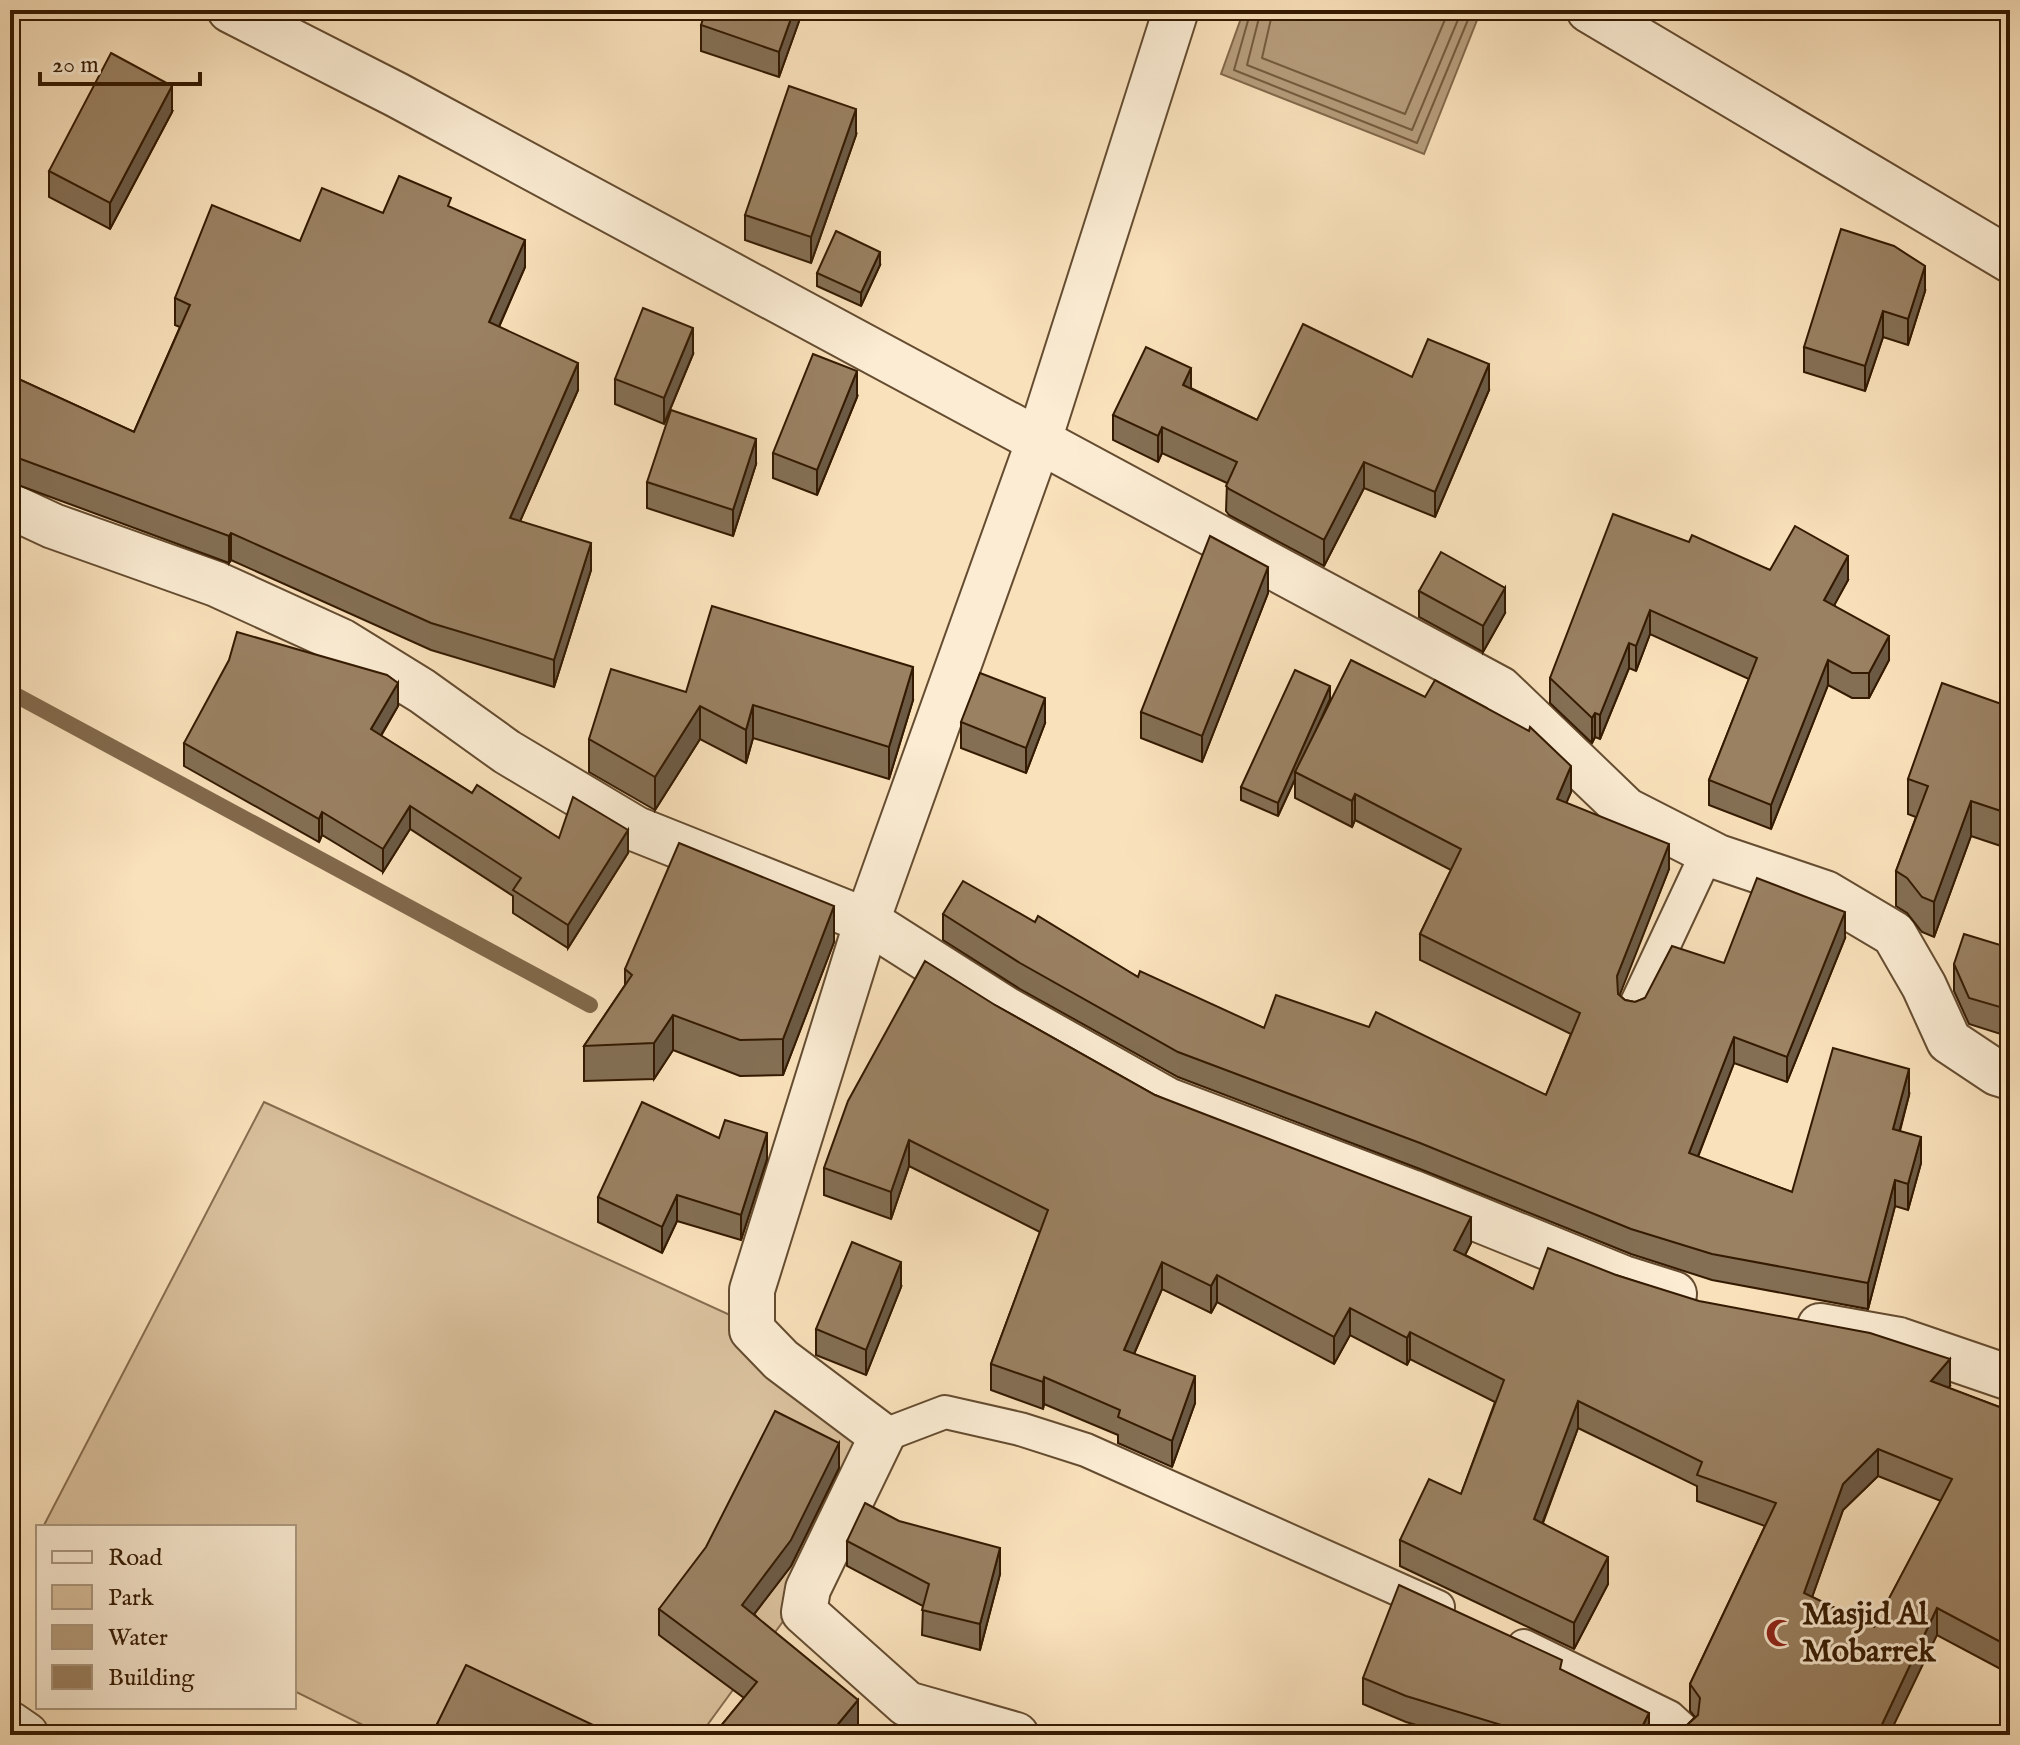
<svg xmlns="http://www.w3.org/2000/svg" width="2020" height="1745" viewBox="0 0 2020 1745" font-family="'IM FELL English',serif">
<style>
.green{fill:#d8bf9b;stroke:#866c4e;stroke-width:2}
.water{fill:#b69d7c;stroke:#82694b;stroke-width:2}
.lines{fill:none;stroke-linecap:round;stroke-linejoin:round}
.shore{stroke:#755c3e;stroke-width:2}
.stream{stroke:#82694b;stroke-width:16}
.service-casing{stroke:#654c30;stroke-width:36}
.minor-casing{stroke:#654c30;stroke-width:48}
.service{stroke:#fbecd3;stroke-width:32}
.minor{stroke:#fbecd3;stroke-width:44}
.wall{fill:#846f54;stroke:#341a01;stroke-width:2;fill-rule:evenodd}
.shaded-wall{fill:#6c5a45;stroke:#341a01;stroke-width:2}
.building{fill:#9a8162;stroke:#341a01;stroke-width:2;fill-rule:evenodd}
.labels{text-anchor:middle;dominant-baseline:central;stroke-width:6;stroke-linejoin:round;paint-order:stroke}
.poi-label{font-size:32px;font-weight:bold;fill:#341a01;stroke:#fbecd3;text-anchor:start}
</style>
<rect width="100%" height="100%" fill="#f9e1bb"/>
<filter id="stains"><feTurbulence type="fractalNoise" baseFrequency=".0025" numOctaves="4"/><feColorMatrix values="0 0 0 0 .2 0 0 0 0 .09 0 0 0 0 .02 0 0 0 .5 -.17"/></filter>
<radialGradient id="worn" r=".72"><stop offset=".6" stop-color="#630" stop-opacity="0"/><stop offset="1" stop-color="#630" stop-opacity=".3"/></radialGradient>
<polygon class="green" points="264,1102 730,1315 747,1357 863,1449 795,1605 700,1735 383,1735 294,1691 294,1527 43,1527"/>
<polygon class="water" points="1244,10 1481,10 1424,154 1221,74"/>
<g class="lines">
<g class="shore">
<polyline points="1251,10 1234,70 1417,143 1472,10"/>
<polyline points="1261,10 1247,65 1412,130 1462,10"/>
<polyline points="1273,10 1262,58 1405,114 1449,10"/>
</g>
<polyline class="stream" points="10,692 590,1005"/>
<defs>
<g id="service">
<polyline points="1634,1009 1708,851"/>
<polyline points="882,1436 945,1412 1020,1429 1086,1450 1438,1607"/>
<polyline points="1524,1646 1669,1717 1682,1729 1680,1735"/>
</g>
<g id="minor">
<polyline points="230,10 397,95 1500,689 1626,810 1718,857 1825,893 1894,934 1924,986 1949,1041 1997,1073 2010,1077"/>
<polyline points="1589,10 2010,260"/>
<polyline points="10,506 53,526 216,584 341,641 422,691 507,752 636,829 867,921 1007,1010 1167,1100 1411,1192 1623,1278 1674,1294"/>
<polyline points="1820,1326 1899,1340 2010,1378"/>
<polyline points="10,1724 26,1735"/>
<polyline points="1016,1735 907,1704 804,1612 808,1589 882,1436 781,1360 752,1330 752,1290 867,921 1039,440 1176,10"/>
</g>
</defs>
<use href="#service" class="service-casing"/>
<use href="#minor" class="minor-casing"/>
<use href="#service" class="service"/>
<use href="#minor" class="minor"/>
</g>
<g class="wall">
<polygon points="803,10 779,77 701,51 701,25"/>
<polygon points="172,112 110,229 49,197 49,171"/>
<polygon points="856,135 811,263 745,240 745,215"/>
<polygon points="451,208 525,267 499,327 578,390 520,521 591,570 554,687 431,650 231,560 229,563 10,482 10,375 134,432 180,327 175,325 175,298 300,241 383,213"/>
<polygon points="880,265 861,306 817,286 817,273"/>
<polygon points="1925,291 1908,345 1883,337 1865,391 1804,372 1804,347"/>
<polygon points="693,354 664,424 615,404 615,379"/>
<polygon points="1412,377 1489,390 1435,517 1364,488 1324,566 1229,515 1226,511 1227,483 1162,453 1158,462 1113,440 1113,415 1191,388 1257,420"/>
<polygon points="857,397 817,495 773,478 773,453"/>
<polygon points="756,464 733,536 647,508 647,482"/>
<polygon points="1689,542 1770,570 1848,580 1834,605 1889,660 1869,698 1852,698 1828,685 1771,829 1709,805 1709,780 1749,679 1650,634 1636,671 1629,668 1600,739 1595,737 1592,743 1550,703 1550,678"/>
<polygon points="1419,591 1505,613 1483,652 1419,617"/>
<polygon points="1268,593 1202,762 1141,738 1141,712"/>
<polygon points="686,692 913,700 889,779 753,738 746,763 700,739 655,810 589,772 589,739"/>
<polygon points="1330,699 1320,722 1571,792 1566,803 1669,869 1619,995 1625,1000 1635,1002 1645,998 1724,963 1845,938 1787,1082 1734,1063 1698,1157 1792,1192 1909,1095 1900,1131 1921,1163 1908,1210 1895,1206 1868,1309 1712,1280 1631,1254 1420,1169 1178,1077 1020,989 943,940 943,914 1035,922 1138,977 1264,1028 1546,1095 1571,1034 1420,960 1420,934 1451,870 1355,820 1352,827 1295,798 1295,779 1278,816 1241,800 1241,787"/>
<polygon points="398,706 381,736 472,793 559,838 628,853 568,948 513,913 513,896 410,829 383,872 322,835 319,842 184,766 184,743"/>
<polygon points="2010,707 2010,849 1971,836 1934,937 1922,932 1907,913 1896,906 1896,871 1916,817 1908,814 1908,779"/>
<polygon points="961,722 1045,723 1026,773 961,748"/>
<polygon points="834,942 783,1075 740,1076 673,1050 654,1079 584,1081 584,1046 625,985 625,969"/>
<polygon points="2010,948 2010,1037 1969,1024 1954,991 1954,964"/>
<path d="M 995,1005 L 1155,1095 L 1471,1243 L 1465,1255 L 1533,1289 L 1616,1275 L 1950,1386 L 1948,1388 L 2010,1411 L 2010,1674 L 1937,1635 L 1685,1727 L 1695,1717 L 1690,1711 L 1690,1684 L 1765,1526 L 1697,1501 L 1697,1486 L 1578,1428 L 1543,1523 L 1608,1584 L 1574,1649 L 1400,1566 L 1400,1540 L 1461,1494 L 1495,1402 L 1410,1359 L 1407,1365 L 1350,1335 L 1334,1364 L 1217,1302 L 1211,1313 L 1162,1289 L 1134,1354 L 1195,1403 L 1172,1467 L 1118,1443 L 1118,1435 L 1044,1404 L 1043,1409 L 991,1390 L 991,1364 L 1040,1232 L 909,1166 L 891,1219 L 824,1195 L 824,1168 ZM 1878,1476 L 1941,1501 L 1874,1627 L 1812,1597 L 1843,1510 Z"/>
<polygon points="719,1138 767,1159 741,1240 677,1221 662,1253 598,1222 598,1197"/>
<polygon points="901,1287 866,1375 816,1355 816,1329"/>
<polygon points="839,1468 791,1566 754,1614 858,1725 850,1735 715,1735 715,1733 744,1698 659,1635 659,1609"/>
<polygon points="847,1541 1000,1574 980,1650 922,1635 923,1606 847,1566"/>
<polygon points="1562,1671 1649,1735 1450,1735 1406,1722 1363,1704 1363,1678"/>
<polygon points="437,1724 606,1735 437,1735"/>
</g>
<g class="shaded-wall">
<polygon points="794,10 803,10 779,77 779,52"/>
<polygon points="172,86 172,112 110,229 110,203"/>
<polygon points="856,109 856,135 811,263 811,237"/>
<polygon points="525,240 525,267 489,349 489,322"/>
<polygon points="880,252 880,265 861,306 861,293"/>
<polygon points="1925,266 1925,291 1908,345 1908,319"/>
<polygon points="1883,311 1883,337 1865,391 1865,366"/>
<polygon points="693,328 693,354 664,424 664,398"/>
<polygon points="578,363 578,390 510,544 510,518"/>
<polygon points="1489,364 1489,390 1435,517 1435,492"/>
<polygon points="1191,368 1191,394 1183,385"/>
<polygon points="857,371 857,397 817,495 817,470"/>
<polygon points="1162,427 1162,453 1158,462 1158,436"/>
<polygon points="756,439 756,464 733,536 733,510"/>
<polygon points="1364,462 1364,488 1324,566 1324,540"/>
<polygon points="231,533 231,560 229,563 229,536"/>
<polygon points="591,543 591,570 554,687 554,660"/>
<polygon points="1848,556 1848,580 1824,624 1824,600"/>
<polygon points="1268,567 1268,593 1202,762 1202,736"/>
<polygon points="1505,588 1505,613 1483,652 1483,626"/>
<polygon points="1650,610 1650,634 1636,671 1636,646"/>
<polygon points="1889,636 1889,660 1869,698 1869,673"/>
<polygon points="1629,643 1629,668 1600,739 1600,715"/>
<polygon points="1828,660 1828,685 1771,829 1771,805"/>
<polygon points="913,667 913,700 889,779 889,747"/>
<polygon points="398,683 398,706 371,752 371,729"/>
<polygon points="1330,686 1330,699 1297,773 1295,772 1295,779 1278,816 1278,803"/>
<polygon points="1045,698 1045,723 1026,773 1026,748"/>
<polygon points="753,705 753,738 746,763 746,730"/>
<polygon points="700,706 700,739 655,810 655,777"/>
<polygon points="1595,713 1595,737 1592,743 1592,718"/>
<polygon points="1571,766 1571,792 1557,825 1557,799"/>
<polygon points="1355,794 1355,820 1352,827 1352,801"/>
<polygon points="1971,801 1971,836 1934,937 1934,902"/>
<polygon points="410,806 410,829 383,872 383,849"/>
<polygon points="322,812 322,835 319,842 319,819"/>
<polygon points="628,830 628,853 568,948 568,925"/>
<polygon points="1669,844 1669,869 1617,1002 1617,976"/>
<polygon points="834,906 834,942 783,1075 783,1039"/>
<polygon points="1845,912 1845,938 1787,1082 1787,1057"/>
<polygon points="673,1015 673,1050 654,1079 654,1043"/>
<polygon points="1734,1037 1734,1063 1689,1179 1689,1153"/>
<polygon points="1909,1069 1909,1095 1893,1155 1893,1129"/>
<polygon points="767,1133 767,1159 741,1240 741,1215"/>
<polygon points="1921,1137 1921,1163 1908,1210 1908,1184"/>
<polygon points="909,1140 909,1166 891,1219 891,1192"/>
<polygon points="1895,1180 1895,1206 1868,1309 1868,1283"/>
<polygon points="677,1195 677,1221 662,1253 662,1227"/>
<polygon points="1471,1217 1471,1243 1454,1277 1454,1250"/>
<polygon points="901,1262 901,1287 866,1375 866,1350"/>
<polygon points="1162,1262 1162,1289 1124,1377 1124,1350"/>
<polygon points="1217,1275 1217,1302 1211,1313 1211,1286"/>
<polygon points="1350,1308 1350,1335 1334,1364 1334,1337"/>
<polygon points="1410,1332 1410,1359 1407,1365 1407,1338"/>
<polygon points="1950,1359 1950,1386 1931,1408 1931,1381"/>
<polygon points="1195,1376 1195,1403 1172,1467 1172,1441"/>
<polygon points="1044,1377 1044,1404 1043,1409 1043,1382"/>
<polygon points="1578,1401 1578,1428 1534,1545 1534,1519"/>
<polygon points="839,1443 839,1468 791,1566 742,1630 742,1605"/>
<polygon points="1878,1449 1878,1476 1843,1510 1804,1620 1804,1593 1843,1484"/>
<polygon points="1000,1548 1000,1574 980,1650 980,1624"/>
<polygon points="1608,1557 1608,1584 1574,1649 1574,1623"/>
<polygon points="1937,1608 1937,1635 1889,1735 1877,1735"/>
<polygon points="858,1700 858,1725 850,1735 829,1735"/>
<polygon points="1649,1713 1649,1735 1638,1735"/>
</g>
<g class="building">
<polygon points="706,10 794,10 779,52 701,25"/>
<polygon points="111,53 172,86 110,203 49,171"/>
<polygon points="789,86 856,109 811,237 745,215"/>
<polygon points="399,176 451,198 448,206 525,240 489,322 578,363 510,518 591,543 554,660 431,623 231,533 229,536 10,455 10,375 134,432 190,305 175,298 212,205 300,241 322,188 383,213"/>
<polygon points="1841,229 1894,246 1925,266 1908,319 1883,311 1865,366 1804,347"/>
<polygon points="836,231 880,252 861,293 817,273"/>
<polygon points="643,308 693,328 664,398 615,379"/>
<polygon points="1303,324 1412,377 1428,339 1489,364 1435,492 1364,462 1324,540 1229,489 1226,486 1237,462 1162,427 1158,436 1113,415 1146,347 1191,368 1183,385 1257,420"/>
<polygon points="813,354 857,371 817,470 773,453"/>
<polygon points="671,410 756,439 733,510 647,482"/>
<polygon points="1613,514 1689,542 1692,535 1770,570 1795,526 1848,556 1824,600 1889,636 1869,673 1852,673 1828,660 1771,805 1709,780 1757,658 1650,610 1636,646 1629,643 1600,715 1595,713 1592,718 1550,678"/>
<polygon points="1210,536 1268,567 1202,736 1141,712"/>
<polygon points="1441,552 1505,588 1483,626 1419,591"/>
<polygon points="712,606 913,667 889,747 753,705 746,730 700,706 655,777 589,739 611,669 686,692"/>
<polygon points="237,632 387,675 398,683 371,729 472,793 477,785 559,838 573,797 628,830 568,925 513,890 521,878 410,806 383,849 322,812 319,819 184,743 229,660"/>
<polygon points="1351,660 1425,697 1435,680 1529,731 1530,727 1571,766 1557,799 1669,844 1617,976 1618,994 1625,1000 1635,1002 1645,998 1672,946 1724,963 1757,878 1845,912 1787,1057 1734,1037 1689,1153 1792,1192 1833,1048 1909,1069 1893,1129 1921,1137 1908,1184 1895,1180 1868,1283 1712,1254 1631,1229 1420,1143 1178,1052 1020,963 943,914 963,881 1035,922 1038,916 1138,977 1140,971 1264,1028 1276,995 1369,1027 1376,1012 1546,1095 1580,1013 1420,934 1461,849 1355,794 1352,801 1295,772"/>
<polygon points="1295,670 1330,686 1278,803 1241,787"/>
<polygon points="980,673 1045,698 1026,748 961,722"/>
<polygon points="1942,683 2010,707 2010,814 1971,801 1934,902 1922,897 1907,878 1896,871 1928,786 1908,779"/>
<polygon points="679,843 834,906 783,1039 740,1040 673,1015 654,1043 584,1046 632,975 625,969"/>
<polygon points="1964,934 2010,948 2010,1010 1969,998 1954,964"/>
<path d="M 925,961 L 995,1005 L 1155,1095 L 1471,1217 L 1454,1250 L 1533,1289 L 1548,1248 L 1616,1275 L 1699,1301 L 1870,1333 L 1950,1359 L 1931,1381 L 2010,1411 L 2010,1647 L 1937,1608 L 1877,1735 L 1666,1735 L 1671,1725 L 1685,1727 L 1698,1715 L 1700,1698 L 1690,1684 L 1776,1503 L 1697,1475 L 1702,1462 L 1578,1401 L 1534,1519 L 1608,1557 L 1574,1623 L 1400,1540 L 1429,1479 L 1461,1494 L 1504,1380 L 1410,1332 L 1407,1338 L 1350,1308 L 1334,1337 L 1217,1275 L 1211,1286 L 1162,1262 L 1124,1350 L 1195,1376 L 1172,1441 L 1118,1417 L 1120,1410 L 1044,1377 L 1043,1382 L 991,1364 L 1048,1210 L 909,1140 L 891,1192 L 824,1168 L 848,1101 ZM 1878,1449 L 1952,1479 L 1874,1627 L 1804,1593 L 1843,1484 Z"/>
<polygon points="642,1102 719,1138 725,1120 767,1133 741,1215 677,1195 662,1227 598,1197"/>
<polygon points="852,1242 901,1262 866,1350 816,1329"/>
<polygon points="775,1411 839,1443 791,1540 742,1605 858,1700 829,1735 718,1735 715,1733 757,1682 659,1609 706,1547"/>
<polygon points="865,1503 899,1521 1000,1548 980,1624 922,1610 929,1584 847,1541"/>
<polygon points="1399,1585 1562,1660 1560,1669 1649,1713 1638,1735 1534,1735 1406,1696 1363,1678"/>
<polygon points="466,1665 606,1731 605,1735 460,1735 437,1724"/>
</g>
<defs>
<symbol id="mosque-bare" viewBox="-9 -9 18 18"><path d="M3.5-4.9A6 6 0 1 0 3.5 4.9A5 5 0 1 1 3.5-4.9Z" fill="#8f2418" stroke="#fbecd3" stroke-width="2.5" paint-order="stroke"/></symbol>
</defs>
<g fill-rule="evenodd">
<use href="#mosque-bare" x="1760" y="1613" width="40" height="40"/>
</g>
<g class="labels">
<g class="poi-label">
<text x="1802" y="1615">Masjid Al<tspan x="1802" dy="37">Mobarrek</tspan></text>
</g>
</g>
<rect width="2020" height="1745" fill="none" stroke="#f9e1bb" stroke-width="40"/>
<rect x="12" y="12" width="1996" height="1721" fill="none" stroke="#341a01" stroke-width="4"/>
<rect x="20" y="20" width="1980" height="1705" fill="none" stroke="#341a01" stroke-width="2"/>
<rect x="36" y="1525" width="260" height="184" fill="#fbecd3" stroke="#ab987f" stroke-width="2"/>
<rect x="52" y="1551" width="40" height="12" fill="#fbecd3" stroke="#ab987f" stroke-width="2"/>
<text x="108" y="1565" font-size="24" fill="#341a01">Road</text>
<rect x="52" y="1585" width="40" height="24" fill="#d8bf9b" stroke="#ab987f" stroke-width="2"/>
<text x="108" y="1605" font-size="24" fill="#341a01">Park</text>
<rect x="52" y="1625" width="40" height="24" fill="#b69d7c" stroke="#ab987f" stroke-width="2"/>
<text x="108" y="1645" font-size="24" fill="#341a01">Water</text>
<rect x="52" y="1665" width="40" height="24" fill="#9a8162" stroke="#ab987f" stroke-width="2"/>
<text x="108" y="1685" font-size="24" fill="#341a01">Building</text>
<path d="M40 72v12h160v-12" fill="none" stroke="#341a01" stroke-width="4"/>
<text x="52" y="72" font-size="24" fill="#341a01" stroke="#fbecd3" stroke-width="6" paint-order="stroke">20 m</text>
<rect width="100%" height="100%" filter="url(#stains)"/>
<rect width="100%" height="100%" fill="url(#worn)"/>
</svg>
